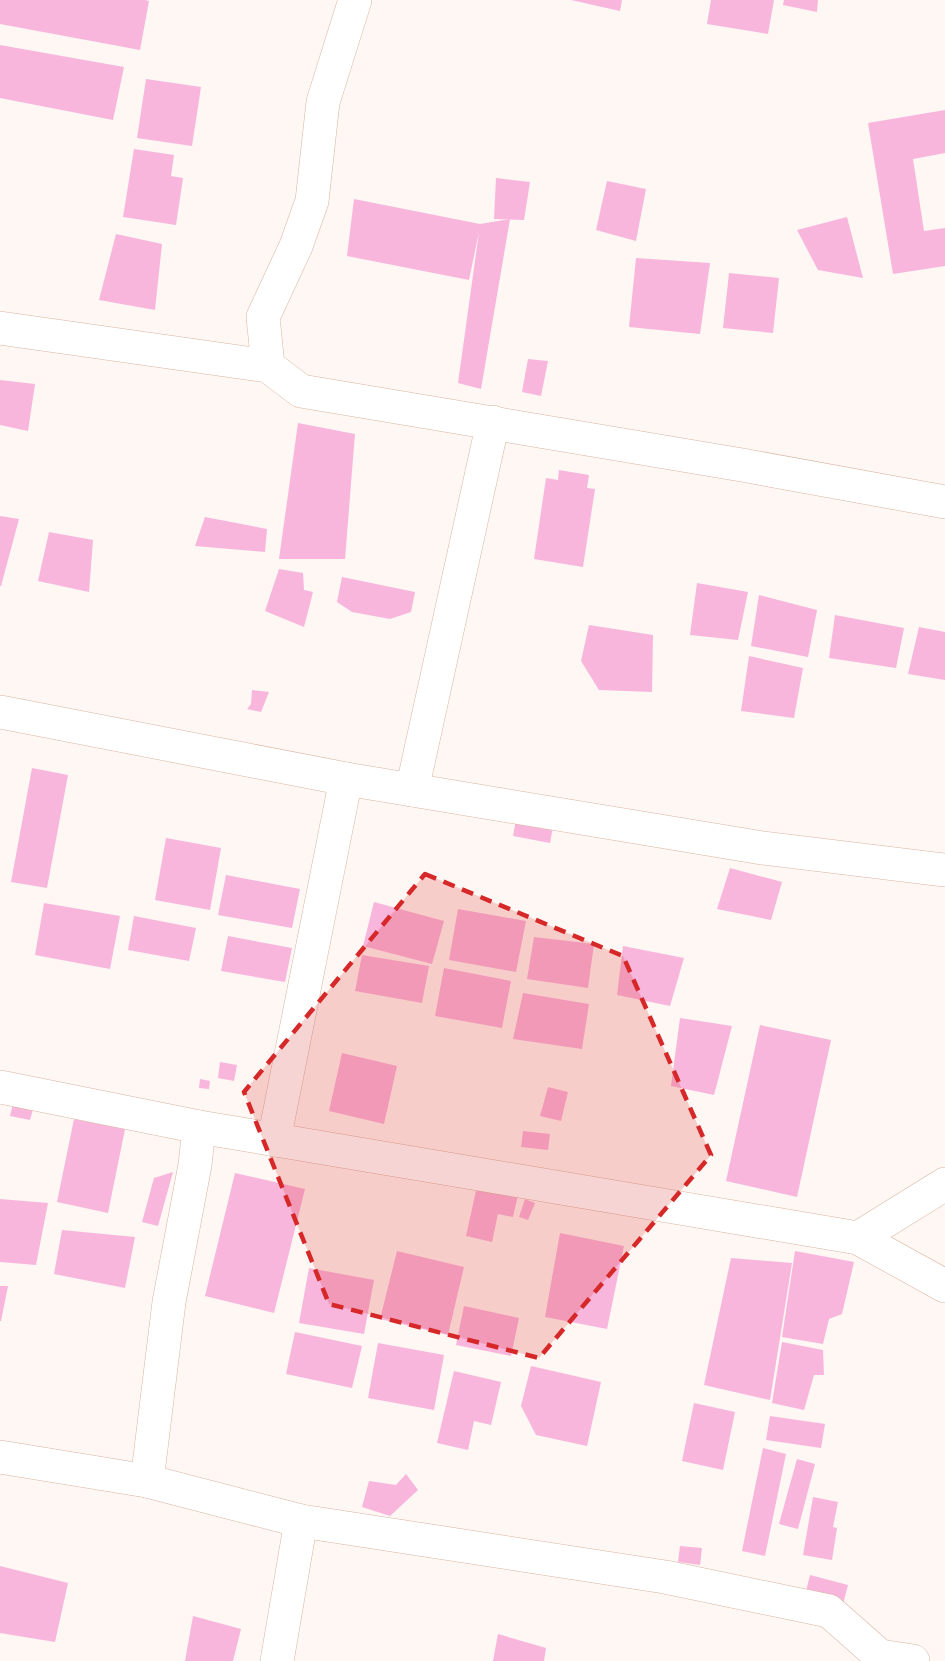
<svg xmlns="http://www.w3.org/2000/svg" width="945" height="1661" viewBox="0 0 945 1661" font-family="Barlow,sans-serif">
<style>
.building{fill:#f9b6dd}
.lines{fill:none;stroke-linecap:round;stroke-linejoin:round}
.minor-casing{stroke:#d8b5a1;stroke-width:34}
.minor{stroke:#fff;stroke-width:33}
.marked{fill:#d62828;fill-opacity:0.2;stroke:#d62828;stroke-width:4.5;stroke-dasharray:12 8;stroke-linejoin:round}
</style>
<rect width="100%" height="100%" fill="#fff7f3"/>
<g class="building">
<polygon points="0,0 145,0 149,1 140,50 0,24"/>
<polygon points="571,0 622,0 620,11"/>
<polygon points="711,0 774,0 768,34 707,24"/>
<polygon points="784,0 818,0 817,12 783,5"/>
<polygon points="0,45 124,67 113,120 0,98"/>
<polygon points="146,79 201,87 192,146 137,138"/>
<polygon points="945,110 945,153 913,159 924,231 945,228 945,266 893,274 868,123"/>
<polygon points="134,149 174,155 171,176 183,178 176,225 123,217"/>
<polygon points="496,178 530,182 524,220 494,219"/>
<polygon points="607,181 646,189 636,241 596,230"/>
<polygon points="354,199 480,224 510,219 481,389 458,383 479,232 469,280 347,256"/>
<polygon points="847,217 863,278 818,270 797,230"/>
<polygon points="116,234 162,244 155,310 99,300"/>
<polygon points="636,258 710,263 700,334 629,327"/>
<polygon points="729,273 779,278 773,333 723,328"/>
<polygon points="528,359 548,361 541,396 522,392"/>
<polygon points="0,380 35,384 28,431 0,425"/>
<polygon points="298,423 355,434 345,559 279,559"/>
<polygon points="559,470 589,475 587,488 595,489 583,567 534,559 546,478 558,480"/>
<polygon points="0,516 19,519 1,586 0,586"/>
<polygon points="205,517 267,529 265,552 195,546"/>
<polygon points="49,532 93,540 89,592 38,581"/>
<polygon points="279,569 303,573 304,590 313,592 304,627 265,611"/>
<polygon points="342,577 415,592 411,612 390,619 352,612 337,602"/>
<polygon points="697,583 748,592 738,640 690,635"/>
<polygon points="759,595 817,610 808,657 751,646"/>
<polygon points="835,615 904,628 896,668 829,658"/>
<polygon points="589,625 653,635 652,692 599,690 581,661"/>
<polygon points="919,627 945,632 945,680 908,674"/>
<polygon points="749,656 803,668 794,718 741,711"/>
<polygon points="252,690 269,692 261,712 247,709 251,704"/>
<polygon points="32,768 68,775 47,888 11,882"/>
<polygon points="517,814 554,821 550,843 513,836"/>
<polygon points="166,838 221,848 210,910 155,900"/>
<polygon points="730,868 782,882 771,920 717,909"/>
<polygon points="226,875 300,889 292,928 218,915"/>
<polygon points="374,902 444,921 432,964 363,946"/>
<polygon points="44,903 120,916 110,969 35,955"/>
<polygon points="458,909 526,921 516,972 449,960"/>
<polygon points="134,916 196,928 189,961 128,950"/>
<polygon points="228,936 292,948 285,982 221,971"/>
<polygon points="534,937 594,944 588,988 527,979"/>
<polygon points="623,946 684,958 670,1006 617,995"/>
<polygon points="362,955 429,966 422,1003 355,991"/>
<polygon points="444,968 511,981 502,1028 435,1016"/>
<polygon points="523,993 589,1004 582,1049 513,1039"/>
<polygon points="680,1018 732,1026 714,1095 671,1086"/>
<polygon points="760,1025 831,1040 797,1197 726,1181"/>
<polygon points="342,1053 397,1066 384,1124 329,1111"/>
<polygon points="220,1062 237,1065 234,1081 218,1078"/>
<polygon points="200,1079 210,1081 209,1089 199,1088"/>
<polygon points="548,1087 568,1092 561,1121 540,1116"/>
<polygon points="13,1104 33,1109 30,1120 10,1116"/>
<polygon points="74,1119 125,1129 108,1213 57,1202"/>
<polygon points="523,1131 550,1134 548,1150 521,1147"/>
<polygon points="173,1172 158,1226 142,1222 154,1178"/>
<polygon points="235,1173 305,1189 274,1313 205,1296"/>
<polygon points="477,1186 518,1195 513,1217 498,1214 492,1242 466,1236"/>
<polygon points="0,1199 48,1203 36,1265 0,1262"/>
<polygon points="525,1199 535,1203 528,1220 519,1217"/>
<polygon points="62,1230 135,1237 125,1288 54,1274"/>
<polygon points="560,1233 624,1246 607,1329 545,1317"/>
<polygon points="397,1251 464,1267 448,1335 380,1319"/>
<polygon points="795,1251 854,1262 842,1314 829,1319 823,1344 782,1337"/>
<polygon points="731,1258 792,1263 770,1400 704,1385"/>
<polygon points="309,1268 374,1280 364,1334 299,1323"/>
<polygon points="0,1286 8,1286 1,1321 0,1321"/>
<polygon points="464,1306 519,1318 511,1356 456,1345"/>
<polygon points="295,1332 362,1346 352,1388 286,1374"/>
<polygon points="782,1342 823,1350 824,1375 814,1375 804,1410 772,1403"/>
<polygon points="378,1343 444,1355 434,1410 368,1398"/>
<polygon points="531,1366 601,1382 587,1446 536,1435 521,1406"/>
<polygon points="454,1371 501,1382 491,1425 474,1421 468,1450 437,1443"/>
<polygon points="694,1403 735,1412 723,1470 682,1461"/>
<polygon points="770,1416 825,1424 821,1448 766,1440"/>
<polygon points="763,1448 786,1454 765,1556 742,1551"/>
<polygon points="797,1459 815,1464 798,1529 779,1524"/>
<polygon points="406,1474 418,1490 390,1516 362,1507 369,1481 396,1485"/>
<polygon points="813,1497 838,1502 833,1527 837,1528 832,1560 803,1555"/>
<polygon points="680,1546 702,1548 700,1565 678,1562"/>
<polygon points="0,1566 68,1583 55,1642 0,1633"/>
<polygon points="810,1575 848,1585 843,1604 804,1599"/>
<polygon points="193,1616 241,1629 233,1661 185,1661"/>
<polygon points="498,1634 546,1648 544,1661 493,1661"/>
</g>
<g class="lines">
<defs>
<g id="minor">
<polyline points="0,328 268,366 301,391 742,465 945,502"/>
<polyline points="268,366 263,317 296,246 312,201 323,102 355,0"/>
<polyline points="0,712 346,779 762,848 945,870"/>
<polyline points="412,790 493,422"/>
<polyline points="0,1087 199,1127 858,1238 945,1286"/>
<polyline points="274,1140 346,779"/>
<polyline points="858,1238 945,1184"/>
<polyline points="0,1457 147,1481 301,1521 665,1577 829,1611 880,1656 913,1661"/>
<polyline points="147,1481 169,1302 195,1165 199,1127"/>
<polyline points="277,1661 301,1521"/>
</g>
</defs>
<use href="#minor" class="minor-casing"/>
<use href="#minor" class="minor"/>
</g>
<path class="marked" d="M 425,874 L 623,956 L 711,1155 L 539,1358 L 329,1304 L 244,1092 Z"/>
</svg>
